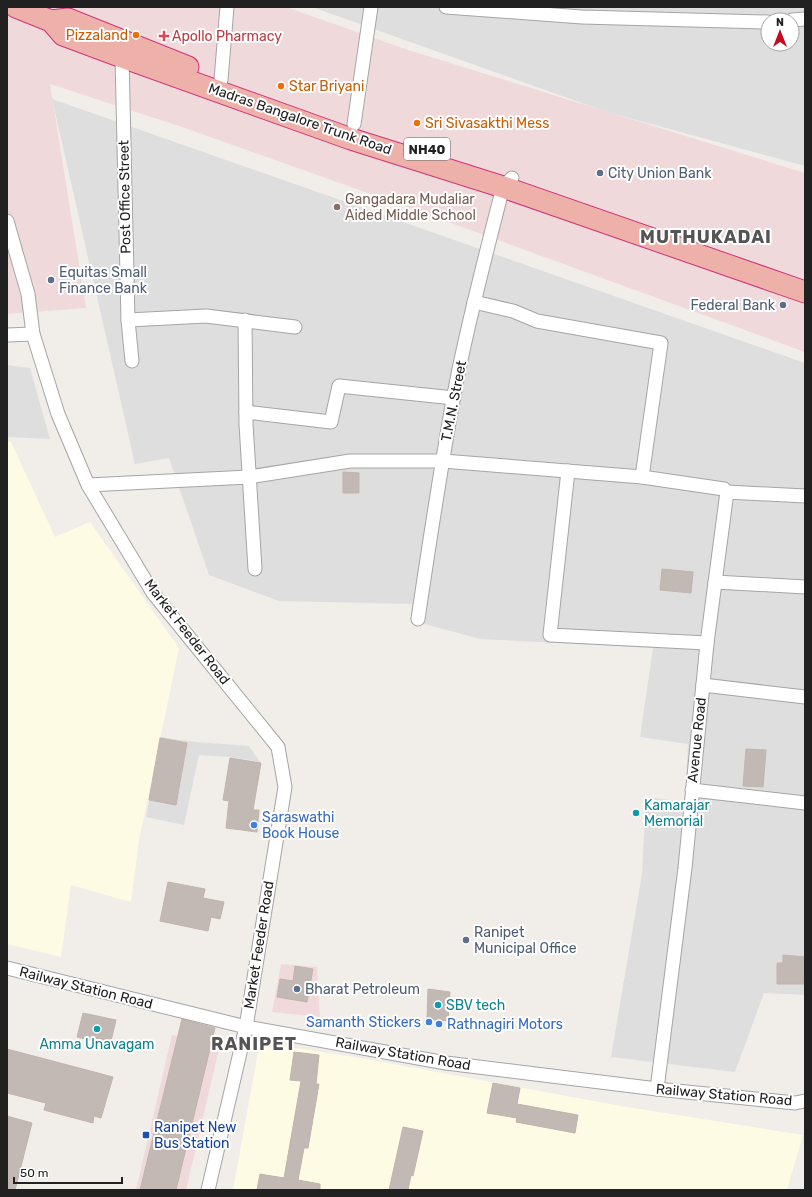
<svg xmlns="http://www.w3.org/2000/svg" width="812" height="1197" viewBox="0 0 812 1197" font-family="Rubik,sans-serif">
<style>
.residential{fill:#dfdedf;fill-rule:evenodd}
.commercial{fill:#f0d9db}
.education{fill:#fefbe5}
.building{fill:#c2b9b5;stroke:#c2b3ac}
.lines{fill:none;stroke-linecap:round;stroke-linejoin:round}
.minor-casing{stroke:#a5a5a5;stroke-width:15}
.trunk-casing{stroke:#d3327a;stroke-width:23}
.minor{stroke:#fff;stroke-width:13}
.trunk{stroke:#eeb1aa;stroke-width:21}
.food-dot{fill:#e8710a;stroke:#fff;stroke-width:1.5}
.health-dot{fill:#e0444e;stroke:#fff;stroke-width:1.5}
.service-dot{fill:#5c6f8a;stroke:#fff;stroke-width:1.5}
.education-dot{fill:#8d6e63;stroke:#fff;stroke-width:1.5}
.culture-dot{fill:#0f9aa8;stroke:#fff;stroke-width:1.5}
.shop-dot{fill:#3f7fe0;stroke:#fff;stroke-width:1.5}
.transit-dot{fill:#1a4fb4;stroke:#fff;stroke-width:1.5}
.labels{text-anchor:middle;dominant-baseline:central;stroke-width:4;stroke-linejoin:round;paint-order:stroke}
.shield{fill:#fff;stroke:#646464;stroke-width:1}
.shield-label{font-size:13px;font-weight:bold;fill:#212121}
.food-label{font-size:14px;fill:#c56008;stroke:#fff;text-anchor:start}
.health-label{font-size:14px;fill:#be3a42;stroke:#fff;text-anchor:start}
.street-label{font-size:14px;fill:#212121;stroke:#fff}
.service-label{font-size:14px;fill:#4e5e75;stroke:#fff;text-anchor:start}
.education-label{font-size:14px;fill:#785e54;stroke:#fff;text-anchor:start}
.culture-label{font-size:14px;fill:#0d838f;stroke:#fff;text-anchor:start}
.shop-label{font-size:14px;fill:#366cbe;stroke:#fff;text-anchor:start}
.transit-label{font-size:14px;fill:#164399;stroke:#fff;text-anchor:start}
.district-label{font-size:18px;font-weight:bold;letter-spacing:1px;fill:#545454;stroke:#fff}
</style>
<rect width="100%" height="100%" fill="#f1ede9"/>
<g class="residential">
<path d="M 312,7 L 805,7 L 805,166 L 607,112 ZM 768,20 L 792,20 L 792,44 L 768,44 Z"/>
<polygon points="52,99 805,363 805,995 764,993 735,1072 611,1057 642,874 646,797 685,802 688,744 640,737 653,648 480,639 410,620 412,604 279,601 209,575 169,458 135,464"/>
<polygon points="7,365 30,368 50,439 7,437"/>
<polygon points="161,737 196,742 249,746 260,762 229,757 199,755 184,825 146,817"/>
</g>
<g class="commercial">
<polygon points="7,7 286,7 408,50 805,173 805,352 410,208 182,127 50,84 86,308 7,314"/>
<polygon points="281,964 317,967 320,1017 272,1012"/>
<polygon points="172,1035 220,1045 186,1190 136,1190"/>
</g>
<g class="education">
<polygon points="7,442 11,442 55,537 90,522 179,648 139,840 131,902 71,885 61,957 7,944"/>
<polygon points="274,1045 355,1057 621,1106 803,1135 787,1190 233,1190 259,1047"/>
</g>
<g class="building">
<polygon points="343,472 359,473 359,493 343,493"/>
<polygon points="662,569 693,572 691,593 660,590"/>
<polygon points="160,738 187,743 176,805 149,800"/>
<polygon points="746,749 766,750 763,787 743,786"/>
<polygon points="230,758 261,763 253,810 259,810 257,832 226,828 229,801 223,800"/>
<polygon points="168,882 205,889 203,898 224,902 220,919 211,917 208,931 160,921"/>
<polygon points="783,955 805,957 805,984 777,984 777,963 783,963"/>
<polygon points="295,966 313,969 307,1002 277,997 280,979 293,981"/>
<polygon points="428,989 450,992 448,1021 427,1019"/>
<polygon points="83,1013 116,1020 110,1045 77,1037"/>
<polygon points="182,1019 215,1028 176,1190 140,1190"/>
<polygon points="7,1049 113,1077 101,1118 94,1116 93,1123 44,1110 46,1103 7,1093"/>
<polygon points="294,1052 319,1055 316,1084 319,1084 308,1148 304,1148 298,1180 320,1184 320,1190 257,1190 260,1174 284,1178 301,1081 290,1080"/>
<polygon points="493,1083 520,1088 517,1104 578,1115 575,1133 516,1122 517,1118 487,1113"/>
<polygon points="7,1116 32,1123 15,1190 7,1190"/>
<polygon points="403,1127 423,1131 413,1176 411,1175 408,1190 389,1190"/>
</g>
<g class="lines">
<defs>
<g id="minor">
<polyline points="446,7 582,17 768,22"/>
<polyline points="792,20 805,19"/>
<polyline points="122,57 128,320 132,361"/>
<polyline points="218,92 221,80 227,7"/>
<polyline points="354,124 371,7"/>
<polyline points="7,221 28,294 33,334 58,414 88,485 153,593 278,747 285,787 246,1027 208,1190"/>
<polyline points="474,302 513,311 537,321 661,343 642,477 724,489 727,492"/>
<polyline points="128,320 206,316 295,327"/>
<polyline points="245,320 246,424 255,569"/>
<polyline points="7,335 33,334"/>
<polyline points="246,412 331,422 339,386 454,398"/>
<polyline points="568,471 550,635 707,643"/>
<polyline points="88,485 249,477 350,461 443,461 642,477"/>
<polyline points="715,582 805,587"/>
<path d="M 418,619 C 430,538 442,458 457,379 C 470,314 487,250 503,187 L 512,178"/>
<polyline points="703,685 805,697"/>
<polyline points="692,790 805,803"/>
<polyline points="7,968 246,1027 446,1063 657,1089 795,1103 805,1101"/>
<polyline points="657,1089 685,868 707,643 727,492 805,496"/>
</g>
<g id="trunk">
<polyline points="16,7 51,21 63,35 122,57 351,139 503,187 805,292"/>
<polyline points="51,21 68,19 188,67"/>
</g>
</defs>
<use href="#minor" class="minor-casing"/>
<use href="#trunk" class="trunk-casing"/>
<use href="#minor" class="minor"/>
<use href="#trunk" class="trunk"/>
</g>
<g class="food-dot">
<circle cx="136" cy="35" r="4"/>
<circle cx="281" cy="86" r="4"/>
<circle cx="417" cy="123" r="4"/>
</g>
<path class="health-dot" d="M162 30h4v4h4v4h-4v4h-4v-4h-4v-4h4z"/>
<g class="service-dot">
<circle cx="600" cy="173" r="4"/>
<circle cx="51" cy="280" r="4"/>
<circle cx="783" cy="305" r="4"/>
<circle cx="466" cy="940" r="4"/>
<circle cx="297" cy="989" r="4"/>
</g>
<circle class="education-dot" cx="337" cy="207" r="4"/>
<g class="culture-dot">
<circle cx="636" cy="813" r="4"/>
<circle cx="438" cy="1005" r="4"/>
<circle cx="97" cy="1029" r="4"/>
</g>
<g class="shop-dot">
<circle cx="254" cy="825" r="4"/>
<circle cx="429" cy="1022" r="4"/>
<circle cx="439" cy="1024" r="4"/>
</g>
<rect class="transit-dot" x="142" y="1131" width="8" height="8" rx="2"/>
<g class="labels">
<rect class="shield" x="404" y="138" width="46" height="22" rx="3"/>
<g class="shield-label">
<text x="427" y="149">NH40</text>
</g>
<g class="food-label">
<text x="128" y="35" text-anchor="end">Pizzaland</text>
<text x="289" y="86">Star Briyani</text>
<text x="425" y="123">Sri Sivasakthi Mess</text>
</g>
<g class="health-label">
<text x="172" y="36">Apollo Pharmacy</text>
</g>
<g class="street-label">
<text transform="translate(300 119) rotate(19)">Madras Bangalore Trunk Road</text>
<text transform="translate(125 197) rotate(-91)">Post Office Street</text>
<text transform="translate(454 401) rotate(-79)">T.M.N. Street</text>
<text transform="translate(187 632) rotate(52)">Market Feeder Road</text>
<text transform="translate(697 740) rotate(-84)">Avenue Road</text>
<text transform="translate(259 945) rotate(-81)">Market Feeder Road</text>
<text transform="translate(86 988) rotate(14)">Railway Station Road</text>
<text transform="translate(403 1054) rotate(10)">Railway Station Road</text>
<text transform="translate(724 1095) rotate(5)">Railway Station Road</text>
</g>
<g class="service-label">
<text x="608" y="173">City Union Bank</text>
<text x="59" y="272">Equitas Small<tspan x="59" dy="16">Finance Bank</tspan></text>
<text x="775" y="305" text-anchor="end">Federal Bank</text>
<text x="474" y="932">Ranipet<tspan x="474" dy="16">Municipal Office</tspan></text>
<text x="305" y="989">Bharat Petroleum</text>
</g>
<g class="education-label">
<text x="345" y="199">Gangadara Mudaliar<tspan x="345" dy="16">Aided Middle School</tspan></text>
</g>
<g class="culture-label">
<text x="644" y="805">Kamarajar<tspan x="644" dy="16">Memorial</tspan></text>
<text x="446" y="1005">SBV tech</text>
<text x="97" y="1044" text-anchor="middle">Amma Unavagam</text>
</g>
<g class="shop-label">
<text x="262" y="817">Saraswathi<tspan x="262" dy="16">Book House</tspan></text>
<text x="421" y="1022" text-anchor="end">Samanth Stickers</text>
<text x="447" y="1024">Rathnagiri Motors</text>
</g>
<g class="transit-label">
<text x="154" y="1127">Ranipet New<tspan x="154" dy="16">Bus Station</tspan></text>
</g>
<g class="district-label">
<text x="706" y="237">MUTHUKADAI</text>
<text x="254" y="1044">RANIPET</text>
</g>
</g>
<rect width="812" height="1197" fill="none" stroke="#212121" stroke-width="16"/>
<g transform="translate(780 32)"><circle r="19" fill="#ffffff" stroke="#a6a6a6"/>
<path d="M0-3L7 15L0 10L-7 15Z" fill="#c80a1e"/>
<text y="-6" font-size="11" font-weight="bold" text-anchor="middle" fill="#212121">N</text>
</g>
<path d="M14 1177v6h108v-6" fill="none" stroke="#212121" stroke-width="2"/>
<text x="20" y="1177" font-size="12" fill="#212121" stroke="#ffffff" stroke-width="3" paint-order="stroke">50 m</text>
</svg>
